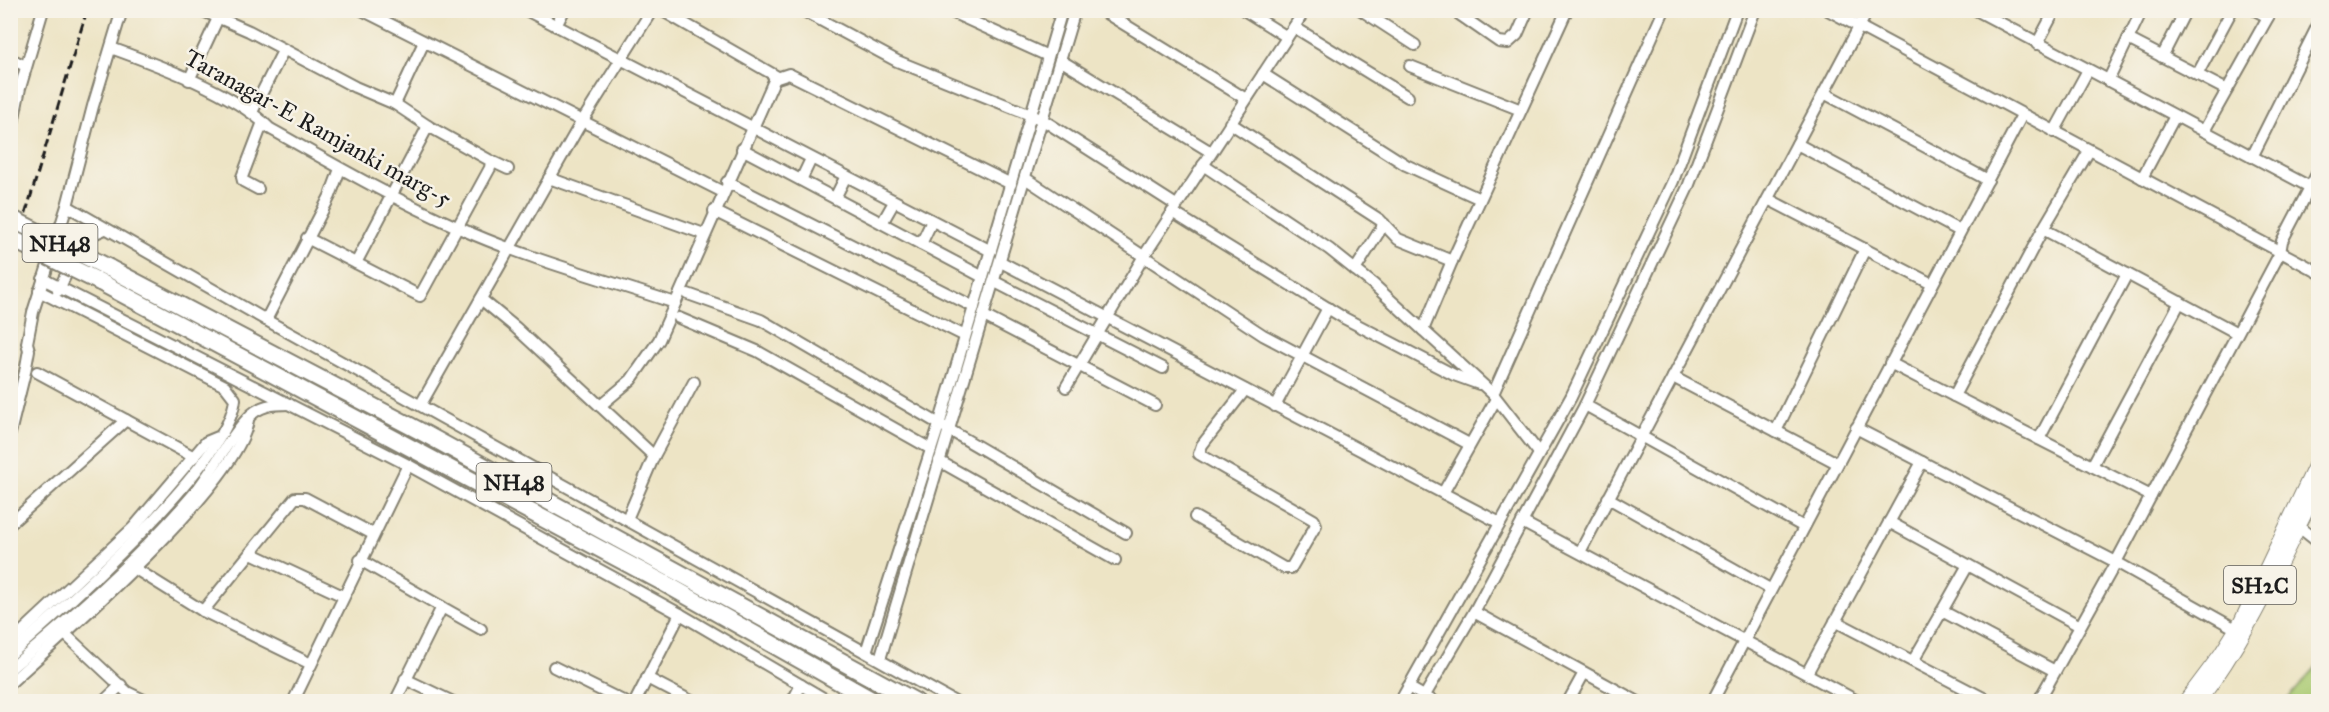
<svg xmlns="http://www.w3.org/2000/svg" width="2329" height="712" viewBox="0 0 2329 712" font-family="'IM FELL Great Primer',serif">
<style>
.green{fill:#abcb73;stroke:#647448;stroke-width:1.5}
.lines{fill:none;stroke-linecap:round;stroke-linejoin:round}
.minor-casing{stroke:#848070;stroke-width:14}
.major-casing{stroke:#848070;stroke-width:16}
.highway-casing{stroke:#848070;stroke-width:20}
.minor{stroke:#fff;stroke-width:10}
.major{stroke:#fff;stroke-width:14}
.highway{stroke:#fff;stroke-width:16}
.rail{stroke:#1c1c1c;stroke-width:3;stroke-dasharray:9 4.5;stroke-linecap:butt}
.highway-bridge-casing{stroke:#848070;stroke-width:20;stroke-linecap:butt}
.highway-bridge{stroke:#fff;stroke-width:16}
.labels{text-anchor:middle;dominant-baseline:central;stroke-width:5;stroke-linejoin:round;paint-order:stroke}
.shield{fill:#f7f3e8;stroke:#5e5c59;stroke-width:1.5}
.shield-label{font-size:22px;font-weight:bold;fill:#1c1c1c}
.street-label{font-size:24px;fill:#1c1c1c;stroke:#f7f3e8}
</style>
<rect width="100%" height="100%" fill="#f7f3e8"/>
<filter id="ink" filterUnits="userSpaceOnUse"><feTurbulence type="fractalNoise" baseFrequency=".0167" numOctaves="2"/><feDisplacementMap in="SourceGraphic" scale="12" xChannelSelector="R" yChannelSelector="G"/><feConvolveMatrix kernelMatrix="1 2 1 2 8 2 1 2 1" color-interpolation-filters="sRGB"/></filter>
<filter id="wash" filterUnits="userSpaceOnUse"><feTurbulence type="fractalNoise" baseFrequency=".008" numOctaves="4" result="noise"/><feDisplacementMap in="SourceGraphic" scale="24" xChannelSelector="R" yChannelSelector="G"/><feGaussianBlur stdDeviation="1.35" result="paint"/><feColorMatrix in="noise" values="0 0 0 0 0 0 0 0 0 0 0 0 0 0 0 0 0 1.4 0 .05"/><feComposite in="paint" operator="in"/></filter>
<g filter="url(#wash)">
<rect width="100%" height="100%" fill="#ede4c5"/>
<polygon class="green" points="2318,665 2318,701 2286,701"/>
</g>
<g filter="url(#ink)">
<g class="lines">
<defs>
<g id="minor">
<polyline points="201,10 249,31 355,87 395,104 428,126 491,161 490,168 420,296 307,238"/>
<polyline points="362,10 723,192"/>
<polyline points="526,10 991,251"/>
<polyline points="802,10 897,61 1043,120 1176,205"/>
<polyline points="947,10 1048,56"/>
<polyline points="1101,10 1246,99"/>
<polyline points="1244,10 1287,37"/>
<polyline points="1361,10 1415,45"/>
<polyline points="1453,10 1499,42 1508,43 1517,35 1528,10"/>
<polyline points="1828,10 2318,272"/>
<polyline points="1976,10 2310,187"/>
<polyline points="2255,10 2268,17"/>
<polyline points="556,26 564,10"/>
<polyline points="1294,27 1408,97"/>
<polyline points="2128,39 2227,90"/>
<polyline points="2037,44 2055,10"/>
<path d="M 111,48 C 158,65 235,93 269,128 C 331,163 393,199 459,228 C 528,259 603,279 675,303"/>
<polyline points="2162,57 2186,10"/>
<polyline points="10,59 26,66"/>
<polyline points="1060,60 1211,152"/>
<polyline points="1410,66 1521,110"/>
<polyline points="1263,74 1406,165 1480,199"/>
<polyline points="2197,75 2232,10"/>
<polyline points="774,79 789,74 1011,184"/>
<polyline points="189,80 218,18"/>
<polyline points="2108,81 2142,10"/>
<polyline points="1824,93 1988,180"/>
<polyline points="395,104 424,42"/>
<polyline points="252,112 283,51"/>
<polyline points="1230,123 1380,220 1398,239 1452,261"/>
<polyline points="2204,131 2272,10"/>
<polyline points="2054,132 2088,70"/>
<polyline points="10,138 20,88 43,10"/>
<polyline points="1797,144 1960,231"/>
<polyline points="742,149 983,277"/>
<polyline points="2252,157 2318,25"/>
<polyline points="491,161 508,169"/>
<polyline points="1203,165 1329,249 1373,284 1423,330"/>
<polyline points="549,178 704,234"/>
<polyline points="1025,178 1263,335 1469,444"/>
<polyline points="2142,178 2175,116"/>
<polyline points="801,180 811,159"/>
<polyline points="727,182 974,307"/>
<polyline points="258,189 243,181 242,177 263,122"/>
<polyline points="835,198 846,176"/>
<polyline points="1768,199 1932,284"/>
<polyline points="67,206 266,320 955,702"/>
<polyline points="714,211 965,336"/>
<polyline points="1172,212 1344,318 1454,375 1479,384"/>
<polyline points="882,223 894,202"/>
<polyline points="2043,229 2089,151"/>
<polyline points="921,244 932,221"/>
<polyline points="1001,262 1500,523"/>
<polyline points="356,263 428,126"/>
<polyline points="1355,270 1384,224"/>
<polyline points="43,279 408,465 680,614 830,702"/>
<polyline points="995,282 1163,368"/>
<polyline points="58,291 84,238 105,229"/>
<polyline points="688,294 761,320 1126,533"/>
<polyline points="481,299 515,327 654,456"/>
<polyline points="984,316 1155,405"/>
<polyline points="679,318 757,351 931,449"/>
<polyline points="266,320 330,196 340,169"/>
<polyline points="1890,363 1954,396"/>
<polyline points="37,372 194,457"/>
<polyline points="1673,377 1837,463"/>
<polyline points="1066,387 1144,256 1305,10"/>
<polyline points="1493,394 1423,330 1452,261 1567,10"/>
<polyline points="421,404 578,128 652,10"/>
<polyline points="1585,405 1804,527"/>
<polyline points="600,406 631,380 659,340 776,76 661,10"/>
<polyline points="1275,406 1328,308"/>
<polyline points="1856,428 2116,562 2236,629"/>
<polyline points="1776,431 1865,249"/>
<polyline points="10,433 25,372 29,350 27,343 33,312 67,206 93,106 122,10"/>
<polyline points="2039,439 2127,274"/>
<polyline points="1539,453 1493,394 1664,10"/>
<polyline points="939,461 1115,560"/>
<polyline points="2092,466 2180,302"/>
<polyline points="1443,493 1496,399"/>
<polyline points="2151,496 1954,396 2043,229 2237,333"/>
<polyline points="1608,498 1770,589"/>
<polyline points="1195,517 1284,568 1291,568 1316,525 1314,520 1199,454 1202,445 1245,390"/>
<polyline points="627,519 654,456 694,382"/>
<polyline points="1522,522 1859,702"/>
<polyline points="1889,522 2080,626"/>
<polyline points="10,524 126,420"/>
<polyline points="2299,527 2318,542"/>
<polyline points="1580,552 1868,10"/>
<polyline points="251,553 343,596"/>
<polyline points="360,560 442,607 395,702"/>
<polyline points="134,568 203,611 311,664"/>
<polyline points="440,606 481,629"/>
<polyline points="203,611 295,498 305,498 373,534"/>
<polyline points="1942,611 1968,565"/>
<polyline points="1474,612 1638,702"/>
<polyline points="1835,621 1991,702"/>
<polyline points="65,634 127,692 148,702"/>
<polyline points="10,643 133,528 206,442 218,437"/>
<polyline points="866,652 939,425 1062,10"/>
<path d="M 10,655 C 62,609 229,464 235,399 L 225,386 L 39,291"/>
<polyline points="880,659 1075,10"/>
<polyline points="1913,661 1942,611 2055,671"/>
<polyline points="554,667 625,702"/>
<path d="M 10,669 C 74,615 138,559 192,496 C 213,472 226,441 248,418 C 259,405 273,404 289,404"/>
<polyline points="1807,673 1922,462"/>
<polyline points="647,678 693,702"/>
<polyline points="405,679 453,702"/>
<path d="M 10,683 C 62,636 240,482 248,420"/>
<polyline points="1408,687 1435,702"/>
<polyline points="103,702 121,685"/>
<polyline points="293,702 408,465"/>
<polyline points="635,702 680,614"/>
<polyline points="792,702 801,685"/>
<polyline points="1400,702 1571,397 1673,181 1737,10"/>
<polyline points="1421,702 1474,612 1585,405 1688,187 1755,10"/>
<polyline points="1568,702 1584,673"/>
<polyline points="1712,702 2022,115"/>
<polyline points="2038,702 2116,562 2280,253 2282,241 2318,172"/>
</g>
<g id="major">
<polyline points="2185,702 2221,654 2241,622 2318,460"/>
<path d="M 2198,702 C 2250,634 2280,562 2318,487"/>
</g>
<g id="highway">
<polyline points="109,268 418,430 916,702"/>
<polyline points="100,282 664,583 875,702"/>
</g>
</defs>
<use href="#minor" class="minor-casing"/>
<use href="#major" class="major-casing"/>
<use href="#highway" class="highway-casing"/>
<use href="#minor" class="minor"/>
<use href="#major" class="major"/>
<use href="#highway" class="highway"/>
<polyline class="rail" points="10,265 87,10"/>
<defs>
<g id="highway-bridge">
<polyline points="10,218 109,268"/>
<polyline points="10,238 100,282"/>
</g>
</defs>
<use href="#highway-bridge" class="highway-bridge-casing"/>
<use href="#highway-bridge" class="highway-bridge"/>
</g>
</g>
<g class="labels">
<g class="shield">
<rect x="22.5" y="224" width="75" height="38" rx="4.5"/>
<rect x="476.5" y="463" width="75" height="38" rx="4.5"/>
<rect x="2224" y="566" width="72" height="38" rx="4.5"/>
</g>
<g class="shield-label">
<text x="60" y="243">NH48</text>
<text x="514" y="482">NH48</text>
<text x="2260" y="585">SH2C</text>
</g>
<g class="street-label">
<text transform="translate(318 128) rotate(29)">Taranagar-E Ramjanki marg-5</text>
</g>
</g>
<rect width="2329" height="712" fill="none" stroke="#f7f3e8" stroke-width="36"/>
</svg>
